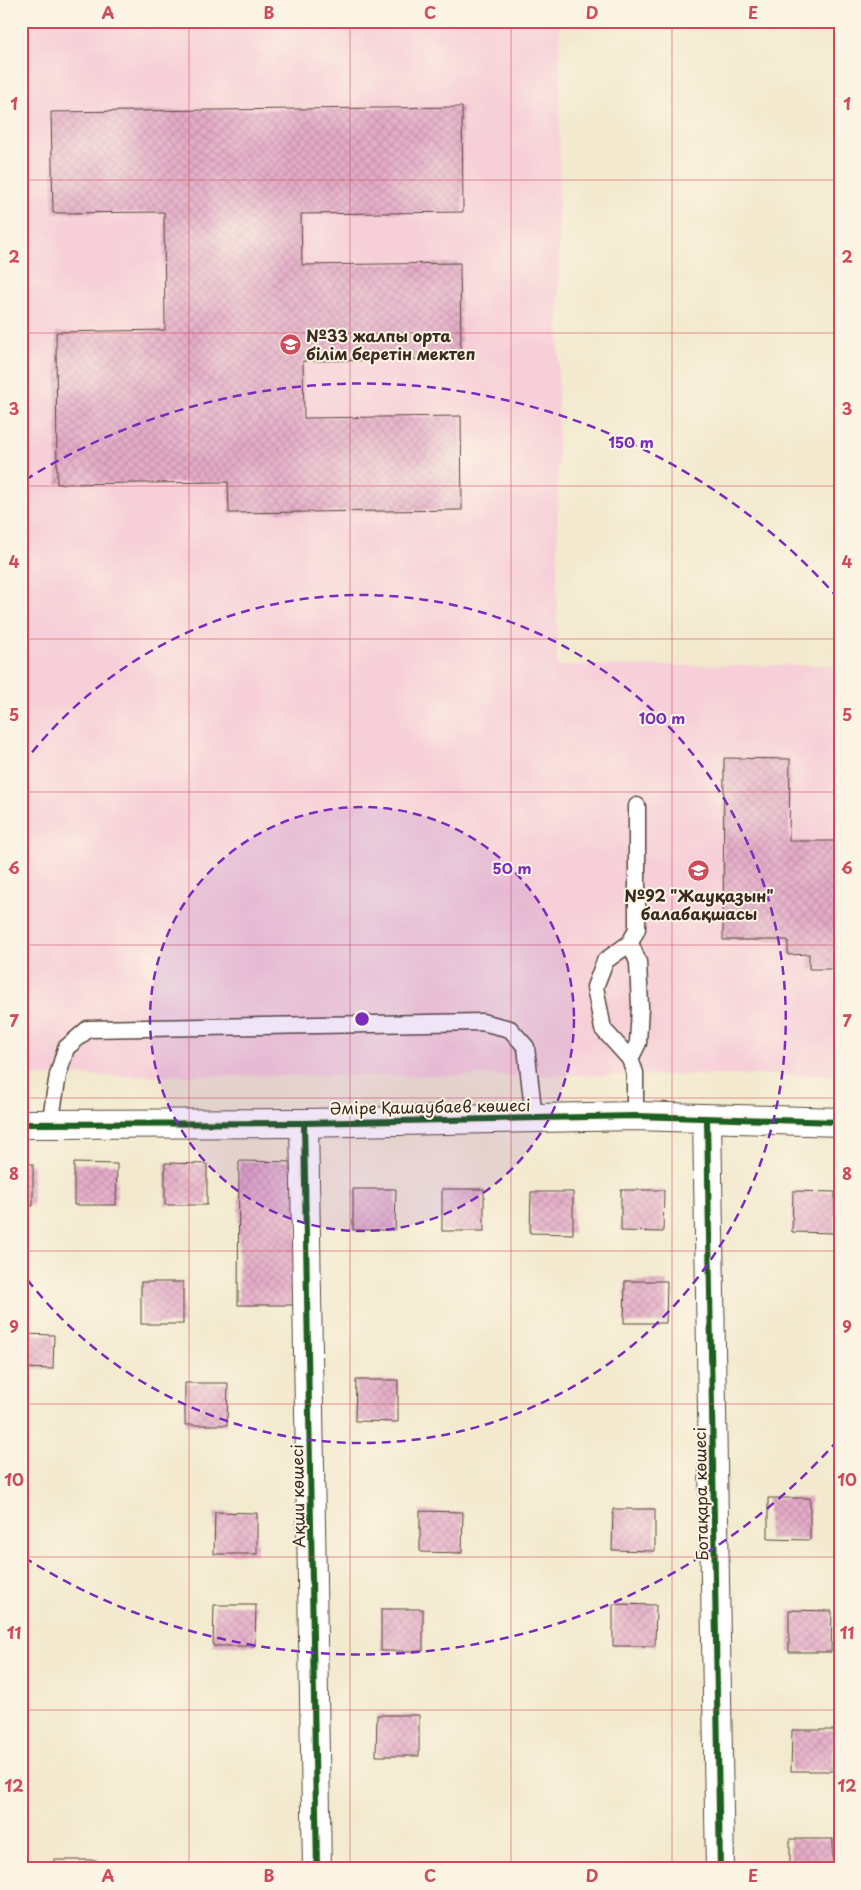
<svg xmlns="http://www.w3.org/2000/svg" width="861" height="1890" viewBox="0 0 861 1890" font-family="'Playpen Sans',sans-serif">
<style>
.built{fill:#f6cfd8}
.building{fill:url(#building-cross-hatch)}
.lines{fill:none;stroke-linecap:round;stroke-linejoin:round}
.service-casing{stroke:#564738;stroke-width:19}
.minor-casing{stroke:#564738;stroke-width:30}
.service{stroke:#fff;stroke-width:16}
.minor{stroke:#fff;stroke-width:28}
.cycleway-casing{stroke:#fcf5e5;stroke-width:9}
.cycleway{stroke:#1b5e20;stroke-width:6}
.grid{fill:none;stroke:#d1495b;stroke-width:1;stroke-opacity:0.55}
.ring{fill:none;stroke:#7b2cbf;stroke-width:2.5;stroke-dasharray:9 6}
.labels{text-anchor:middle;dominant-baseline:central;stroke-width:4;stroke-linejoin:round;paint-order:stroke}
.poi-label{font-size:16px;font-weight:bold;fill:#3b2a1e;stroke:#fcf5e5;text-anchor:start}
.street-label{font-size:16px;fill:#3b2a1e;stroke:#fcf5e5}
.centre{fill:#7b2cbf;stroke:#fcf5e5;stroke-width:2.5}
.ring-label{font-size:15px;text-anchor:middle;font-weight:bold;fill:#7b2cbf;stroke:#fcf5e5;stroke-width:4;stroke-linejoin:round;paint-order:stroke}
.neatline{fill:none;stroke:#d1495b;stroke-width:2}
.grid-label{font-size:16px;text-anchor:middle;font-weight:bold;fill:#d1495b}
</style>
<defs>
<pattern id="building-cross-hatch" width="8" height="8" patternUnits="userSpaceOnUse" patternTransform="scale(1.25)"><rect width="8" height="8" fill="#e4abc7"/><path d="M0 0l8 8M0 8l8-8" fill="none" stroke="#c493aa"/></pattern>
</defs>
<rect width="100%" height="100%" fill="#fcf5e5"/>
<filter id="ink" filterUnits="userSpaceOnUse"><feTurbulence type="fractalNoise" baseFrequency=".02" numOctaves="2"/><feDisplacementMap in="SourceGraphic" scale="10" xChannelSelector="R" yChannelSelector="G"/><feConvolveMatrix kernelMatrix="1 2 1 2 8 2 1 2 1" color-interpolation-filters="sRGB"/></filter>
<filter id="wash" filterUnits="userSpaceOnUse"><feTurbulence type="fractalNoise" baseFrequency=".0096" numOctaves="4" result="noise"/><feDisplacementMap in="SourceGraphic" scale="20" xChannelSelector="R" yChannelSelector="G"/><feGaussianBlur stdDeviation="1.12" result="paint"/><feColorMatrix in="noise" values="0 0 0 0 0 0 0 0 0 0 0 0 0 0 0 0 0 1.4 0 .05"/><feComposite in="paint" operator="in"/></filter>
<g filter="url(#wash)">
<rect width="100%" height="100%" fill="#f2e9ce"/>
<polygon class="built" points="21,21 560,21 557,666 840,665 840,1075 21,1076"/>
<g id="blocks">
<g class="building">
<polygon points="462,107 463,212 301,214 302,265 460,263 461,359 303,361 304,418 461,416 462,510 229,513 228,482 57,484 56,332 165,330 164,212 53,213 51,112"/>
<polygon points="724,758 790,759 789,841 840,841 840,969 809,969 809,954 788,955 788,940 723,940"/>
<polygon points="239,1161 297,1162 297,1305 238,1305"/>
<polygon points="74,1163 117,1164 116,1205 74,1205"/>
<polygon points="165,1163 207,1164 207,1205 165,1205"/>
<polygon points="21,1164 33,1164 33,1206 21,1205"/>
<polygon points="353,1189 396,1189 395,1230 353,1230"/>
<rect x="442" y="1189" width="42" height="42"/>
<polygon points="621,1190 664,1190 663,1232 621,1231"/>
<polygon points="793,1191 835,1192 835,1233 792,1232"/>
<polygon points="531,1192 573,1192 573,1234 530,1233"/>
<polygon points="625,1281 667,1281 666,1323 624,1323"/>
<rect x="141" y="1282" width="42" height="42"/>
<polygon points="21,1334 54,1335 53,1369 21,1368"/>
<polygon points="356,1380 398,1380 398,1422 355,1421"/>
<polygon points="185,1383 228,1383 227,1425 185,1425"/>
<polygon points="768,1498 810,1498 810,1540 768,1539"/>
<polygon points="613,1509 655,1509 655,1551 612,1550"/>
<polygon points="420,1511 463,1512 462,1553 420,1552"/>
<polygon points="215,1512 257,1513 257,1554 214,1554"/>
<polygon points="613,1604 656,1605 655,1646 613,1646"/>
<polygon points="214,1605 256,1605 255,1646 213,1646"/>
<rect x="381" y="1609" width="42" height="42"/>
<polygon points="789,1610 832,1611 831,1652 789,1652"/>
<polygon points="377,1715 419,1715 419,1756 376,1756"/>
<polygon points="792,1730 834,1730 833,1771 791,1771"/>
<rect x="790" y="1839" width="43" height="30"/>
<rect x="54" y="1860" width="42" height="9"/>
</g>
</g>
</g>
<g filter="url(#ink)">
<use href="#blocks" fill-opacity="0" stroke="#564738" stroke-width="1"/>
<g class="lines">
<defs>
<g id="service">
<polyline points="630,943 638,962 640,1007 638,1043 630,1059 603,1029 595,987 605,961 630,943 637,929 637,806"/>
<polyline points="630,1059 635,1073 635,1116"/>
<polyline points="50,1124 58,1075 66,1048 88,1029 482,1022 510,1029 526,1047 534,1118"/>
</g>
<g id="minor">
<polyline points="707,1119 720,1869"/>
<polyline points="304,1123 317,1869"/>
<polyline points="21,1124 304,1123 635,1116 840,1122"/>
</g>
</defs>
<use href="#service" class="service-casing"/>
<use href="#minor" class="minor-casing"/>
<use href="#service" class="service"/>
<use href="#minor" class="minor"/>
<defs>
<g id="cycleway">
<polyline points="707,1119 720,1869"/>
<polyline points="304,1123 317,1869"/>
<polyline points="21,1124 304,1123 635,1116 840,1122"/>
</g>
</defs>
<use href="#cycleway" class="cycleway-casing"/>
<use href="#cycleway" class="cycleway"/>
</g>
</g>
<path class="grid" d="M 189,21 L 189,1869M 350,21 L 350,1869M 511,21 L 511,1869M 672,21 L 672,1869M 21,180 L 840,180M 21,333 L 840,333M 21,486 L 840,486M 21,639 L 840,639M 21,792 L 840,792M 21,945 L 840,945M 21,1098 L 840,1098M 21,1251 L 840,1251M 21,1404 L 840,1404M 21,1557 L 840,1557M 21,1710 L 840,1710"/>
<circle cx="362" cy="1019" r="212" fill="#7b2cbf" fill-opacity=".12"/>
<g class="ring">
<circle cx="362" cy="1019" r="212"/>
<path d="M23 764A424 424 0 1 1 23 1274"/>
<path d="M838 1440A636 636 0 0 1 25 1558M25 480A636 636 0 0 1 838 598"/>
</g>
<defs>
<symbol id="school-disc" viewBox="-11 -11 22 22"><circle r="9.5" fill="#d1495b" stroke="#fcf5e5"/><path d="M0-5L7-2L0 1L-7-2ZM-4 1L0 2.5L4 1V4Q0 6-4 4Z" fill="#fff"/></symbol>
</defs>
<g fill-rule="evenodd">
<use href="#school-disc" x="278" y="332" width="25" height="25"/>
<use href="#school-disc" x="686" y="858" width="25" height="25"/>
</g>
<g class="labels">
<g class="poi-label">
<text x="306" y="335">№33 жалпы орта<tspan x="306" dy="18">білім беретін мектеп</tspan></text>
<text x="699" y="895" text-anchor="middle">№92 "Жауқазын"<tspan x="699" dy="18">балабақшасы</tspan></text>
</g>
<g class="street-label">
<text transform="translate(430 1106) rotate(-1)">Әміре Қашаубаев көшесі</text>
<text transform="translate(700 1494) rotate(-91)">Ботақара көшесі</text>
<text transform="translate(297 1496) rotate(-91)">Ақши көшесі</text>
</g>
</g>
<circle cx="362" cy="1019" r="8" class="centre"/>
<g class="ring-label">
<text x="631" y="448">150 m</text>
<text x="662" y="724">100 m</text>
<text x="512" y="874">50 m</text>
</g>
<rect width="861" height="1890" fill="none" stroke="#fcf5e5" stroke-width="55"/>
<rect x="28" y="28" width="806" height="1834" class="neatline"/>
<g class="grid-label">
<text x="108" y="19">A</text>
<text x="269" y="19">B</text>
<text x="430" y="19">C</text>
<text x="592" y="19">D</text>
<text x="753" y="19">E</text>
<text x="14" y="110">1</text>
<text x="847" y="110">1</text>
<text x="14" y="263">2</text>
<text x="847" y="263">2</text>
<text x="14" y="415">3</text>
<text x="847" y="415">3</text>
<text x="14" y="568">4</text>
<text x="847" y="568">4</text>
<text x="14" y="721">5</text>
<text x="847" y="721">5</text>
<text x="14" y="874">6</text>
<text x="847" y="874">6</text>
<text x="14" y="1027">7</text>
<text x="847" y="1027">7</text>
<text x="14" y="1180">8</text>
<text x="847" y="1180">8</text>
<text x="14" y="1333">9</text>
<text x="847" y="1333">9</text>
<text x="14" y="1486">10</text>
<text x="847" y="1486">10</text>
<text x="14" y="1639">11</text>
<text x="847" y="1639">11</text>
<text x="14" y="1792">12</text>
<text x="847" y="1792">12</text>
<text x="108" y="1882">A</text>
<text x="269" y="1882">B</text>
<text x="430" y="1882">C</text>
<text x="592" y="1882">D</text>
<text x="753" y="1882">E</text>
</g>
</svg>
